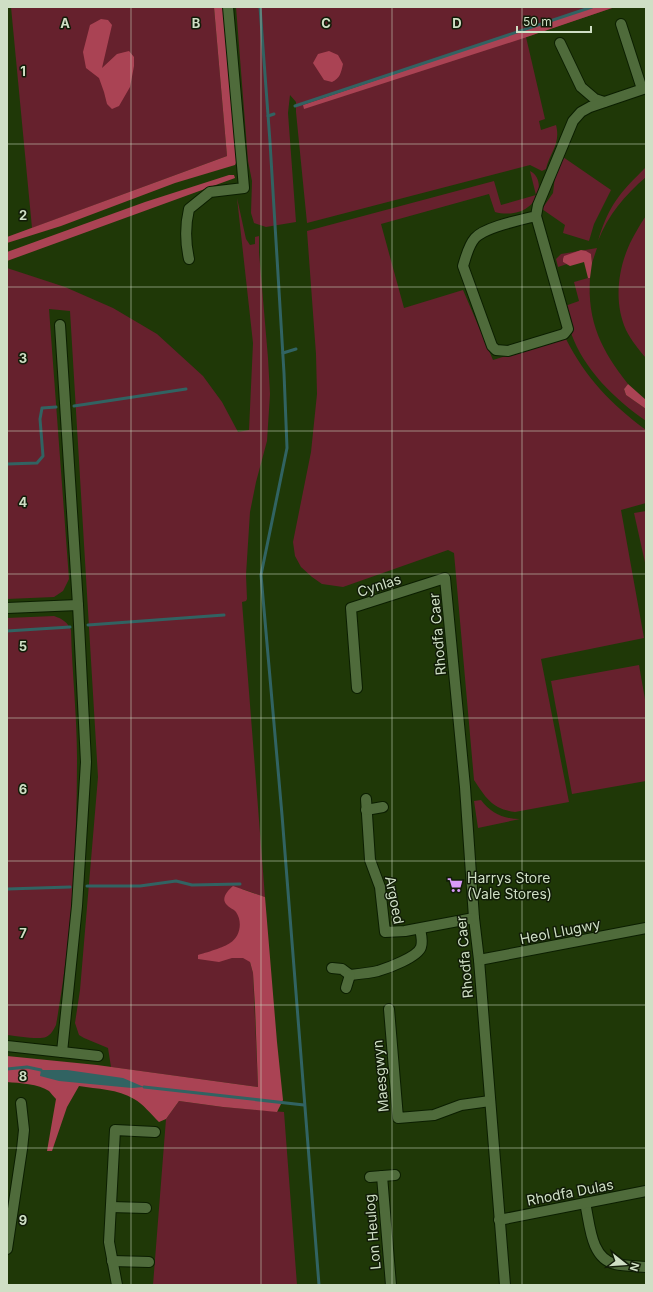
<svg xmlns="http://www.w3.org/2000/svg" width="653" height="1292" viewBox="0 0 653 1292" font-family="Inter,sans-serif">
<style>
.green{fill:#66212d}
.forest{fill:#aa4354}
.water{fill:#316362}
.lines{fill:none;stroke-linecap:round;stroke-linejoin:round}
.stream{stroke:#316362;stroke-width:3}
.minor-casing{stroke:#0b1e00;stroke-width:12}
.minor{stroke:#4f6b3b;stroke-width:10}
.grid{fill:none;stroke:#cfdfc5;stroke-width:1;stroke-opacity:0.55}
.labels{text-anchor:middle;dominant-baseline:central;stroke-width:3;stroke-linejoin:round;paint-order:stroke}
.street-label{font-size:14px;fill:#cfdfc5;stroke:#111c08}
.poi-label{font-size:14px;fill:#cfdfc5;stroke:#111c08;text-anchor:start}
.grid-label{font-size:13px;text-anchor:middle;font-weight:bold;fill:#cfdfc5;stroke:#111c08;stroke-width:3;stroke-linejoin:round;paint-order:stroke}
</style>
<rect width="100%" height="100%" fill="#1f3807"/>
<g class="green">
<polygon points="11,7 214,7 227,156 32,228"/>
<path d="M 236,7 L 615,7 L 526,37 L 545,119 L 539,121 L 541,130 L 556,125 C 561,144 550,152 546,169 L 542,171 L 530,165 L 307,223 L 296,112 L 296,102 L 290,95 L 288,113 L 296,222 L 266,227 L 254,223 L 251,213 L 252,181 L 248,161 Z"/>
<polygon points="563,157 611,190 594,224 589,241 563,233 565,225 542,209 553,193 555,176"/>
<path d="M 646,167 L 646,177 C 625,195 608,215 598,241 C 609,204 620,193 646,167 Z"/>
<path d="M 530,171 C 544,178 540,199 528,207 C 520,214 505,215 495,212 L 489,194 L 381,224 L 404,308 L 463,290 L 493,360 L 563,338 L 566,339 C 585,377 612,405 646,430 L 646,503 L 621,510 L 644,638 L 541,659 L 569,802 L 515,812 C 492,809 486,798 474,780 L 454,553 L 448,550 L 343,587 L 322,584 L 312,577 L 301,567 L 295,556 L 293,542 L 311,452 L 317,394 L 316,354 L 307,231 L 494,181 L 501,205 L 536,195 Z"/>
<polygon points="237,198 246,239 250,245 255,244 255,237 259,236 259,252 268,358 270,394 267,441 256,482 250,512 246,575 247,599 246,601 242,602 265,897 242,889 250,962 253,973 258,1087 111,1067 108,1048 84,1038 79,1035 75,1023 80,990 98,777 70,311 49,309 69,579 63,591 54,597 7,599 7,268 65,287 113,308 157,334 203,376 222,402 238,432 249,430 253,343"/>
<path d="M 646,216 L 646,358 C 639,350 631,340 626,330 C 612,299 619,260 636,232 C 639,227 642,221 646,216 Z"/>
<polygon points="597,248 592,263 591,254 563,262 567,264 558,267 556,259 561,254"/>
<path d="M 588,278 L 590,278 C 587,322 602,351 628,384 L 624,389 L 626,395 L 646,409 L 646,421 C 615,399 584,370 571,333 C 569,324 567,315 565,306 L 579,301 L 574,282 Z"/>
<polygon points="646,511 646,567 634,513"/>
<path d="M 54,616 C 63,619 67,622 71,630 C 72,673 77,715 77,758 C 77,847 72,937 56,1025 C 54,1029 51,1035 46,1037 C 40,1040 15,1036 7,1035 L 7,618 Z"/>
<polygon points="639,665 646,705 646,781 572,794 551,681"/>
<path d="M 481,800 C 491,813 503,819 520,819 L 478,828 L 474,801 Z"/>
<polygon points="179,1101 223,1107 284,1112 297,1285 153,1285 166,1119"/>
</g>
<g class="forest">
<polygon points="214,7 224,7 237,161 235,165 175,183 61,226 7,243 7,237 227,156"/>
<polygon points="592,7 615,7 521,39 304,109 303,105"/>
<polygon points="101,19 108,20 112,25 102,68 117,54 129,51 134,57 134,66 130,87 119,106 112,109 107,104 104,92 99,78 86,68 83,52 90,25"/>
<path d="M 329,51 L 338,55 L 343,64 C 341,73 340,78 332,82 L 324,80 L 313,63 L 318,54 Z"/>
<polygon points="229,175 234,175 235,178 7,261 7,252 145,202"/>
<polygon points="581,250 586,251 591,254 592,263 590,278 588,278 584,262 570,266 563,262 563,259 564,256"/>
<polygon points="628,384 646,400 646,409 626,395 624,389"/>
<path d="M 233,886 L 265,897 L 277,1042 L 283,1100 L 277,1112 L 223,1107 L 179,1101 L 166,1119 L 159,1122 C 151,1114 143,1104 134,1099 C 118,1089 97,1089 79,1086 L 67,1107 L 52,1151 L 47,1151 L 56,1099 C 53,1096 51,1093 49,1091 C 39,1084 19,1083 7,1082 L 7,1056 L 97,1065 L 258,1087 L 255,1007 L 253,973 L 250,962 L 243,958 L 232,958 L 219,962 L 198,959 L 198,955 C 205,953 225,947 230,943 C 240,937 243,922 236,912 C 234,909 229,908 226,904 C 221,898 228,890 233,886 Z"/>
</g>
<polygon class="water" points="41,1070 67,1070 123,1078 144,1087 132,1088 59,1081 40,1076"/>
<g class="lines">
<g class="stream">
<polyline points="260,7 270,142 284,373 287,448 261,575 282,815 319,1285"/>
<polyline points="295,106 592,7"/>
<polyline points="268,116 274,114"/>
<polyline points="283,353 296,349"/>
<polyline points="74,406 186,389"/>
<polyline points="7,464 37,463 43,456 40,419 42,408 56,407"/>
<polyline points="88,625 224,615"/>
<polyline points="7,631 70,627"/>
<polyline points="87,886 140,886 176,881 192,885 240,884"/>
<polyline points="7,889 70,887"/>
<polyline points="7,1069 27,1067 41,1070"/>
<polyline points="144,1087 304,1105"/>
</g>
<defs>
<g id="minor">
<polyline points="621,24 642,89"/>
<polyline points="560,43 581,87 595,99 604,102"/>
<path d="M 536,216 C 520,220 485,227 475,238 C 468,246 466,257 463,266 L 492,346 L 496,350 L 508,351 L 564,334 L 568,329 L 536,216 L 538,205 L 573,121 L 581,112 L 590,107 L 646,88"/>
<path d="M 189,259 C 185,241 185,226 189,209 L 210,192 L 244,188 L 228,7"/>
<polyline points="60,325 78,605 86,762 77,906 62,1052"/>
<polyline points="7,608 78,605"/>
<polyline points="357,688 351,608 445,578 465,787 474,918 479,960 505,1285"/>
<polyline points="366,799 370,860 380,887 385,932 405,931 474,918"/>
<polyline points="366,810 383,807"/>
<polyline points="479,960 646,928"/>
<path d="M 332,968 L 342,969 L 350,975 C 359,974 369,973 378,971 C 388,968 418,957 421,947 C 423,941 421,934 420,929"/>
<polyline points="346,988 350,975"/>
<polyline points="389,1009 398,1118 434,1115 461,1105 490,1101"/>
<polyline points="7,1046 98,1056"/>
<polyline points="382,1176 391,1285"/>
<polyline points="370,1177 395,1175"/>
<path d="M 585,1203 C 590,1223 590,1258 615,1264 C 625,1266 636,1266 646,1267"/>
<polyline points="111,1207 146,1208"/>
<polyline points="499,1220 646,1191"/>
<polyline points="7,1249 22,1149 24,1130 21,1103"/>
<polyline points="112,1261 149,1262"/>
<polyline points="117,1285 109,1242 115,1130 155,1132"/>
</g>
</defs>
<use href="#minor" class="minor-casing"/>
<use href="#minor" class="minor"/>
</g>
<path class="grid" d="M 131,7 L 131,1285M 261,7 L 261,1285M 392,7 L 392,1285M 522,7 L 522,1285M 7,144 L 646,144M 7,287 L 646,287M 7,431 L 646,431M 7,574 L 646,574M 7,718 L 646,718M 7,861 L 646,861M 7,1005 L 646,1005M 7,1148 L 646,1148"/>
<defs>
<symbol id="supermarket-bare" viewBox="-9 -9 18 18"><path d="M-6-5.5h2.5l.6 2H6L4.5 2H-2.5L-4.4-4H-6ZM-1.5 3.2a1.3 1.3 0 1 0 .1 0ZM3 3.2a1.3 1.3 0 1 0 .1 0Z" fill="#d89af8" stroke="#111c08" stroke-width="2.5" paint-order="stroke"/></symbol>
</defs>
<g fill-rule="evenodd">
<use href="#supermarket-bare" x="444" y="874" width="22" height="22"/>
</g>
<g class="labels">
<g class="street-label">
<text transform="translate(379 585) rotate(-18)">Cynlas</text>
<text transform="translate(437 634) rotate(-95)">Rhodfa Caer</text>
<text transform="translate(395 900) rotate(79)">Argoed</text>
<text transform="translate(560 931) rotate(-11)">Heol Llugwy</text>
<text transform="translate(464 957) rotate(-95)">Rhodfa Caer</text>
<text transform="translate(380 1076) rotate(-95)">Maesgwyn</text>
<text transform="translate(570 1192) rotate(-11)">Rhodfa Dulas</text>
<text transform="translate(372 1232) rotate(-95)">Lon Heulog</text>
</g>
<g class="poi-label">
<text x="467" y="877">Harrys Store<tspan x="467" dy="16">(Vale Stores)</tspan></text>
</g>
</g>
<g class="grid-label">
<text x="65" y="28">A</text>
<text x="196" y="28">B</text>
<text x="326" y="28">C</text>
<text x="457" y="28">D</text>
<text x="23" y="76">1</text>
<text x="23" y="220">2</text>
<text x="23" y="363">3</text>
<text x="23" y="507">4</text>
<text x="23" y="651">5</text>
<text x="23" y="794">6</text>
<text x="23" y="938">7</text>
<text x="23" y="1081">8</text>
<text x="23" y="1225">9</text>
</g>
<rect width="653" height="1292" fill="none" stroke="#cfdfc5" stroke-width="16"/>
<g transform="translate(625 1264) rotate(107)" stroke="#111c08" stroke-width="3" paint-order="stroke">
<path d="M0-3L7 15L0 10L-7 15Z" fill="#cfdfc5"/>
<text y="-6" font-size="11" font-weight="bold" text-anchor="middle" fill="#cfdfc5">N</text>
</g>
<path d="M517 26v6h74v-6" fill="none" stroke="#cfdfc5" stroke-width="2"/>
<text x="523" y="26" font-size="12" fill="#cfdfc5" stroke="#111c08" stroke-width="3" paint-order="stroke">50 m</text>
</svg>
